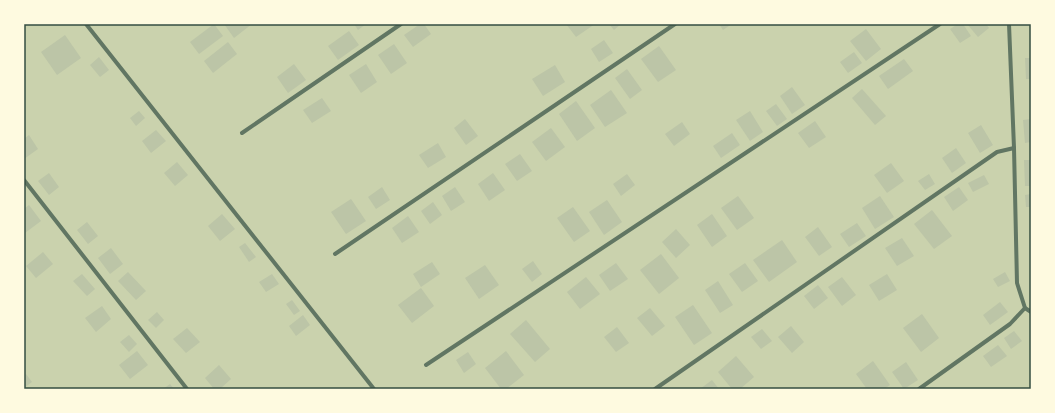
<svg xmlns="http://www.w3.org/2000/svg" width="1055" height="413" viewBox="0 0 1055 413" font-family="'Sofia Sans Condensed',sans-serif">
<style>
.green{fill:#cad2ad}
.building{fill:#bcc5a7}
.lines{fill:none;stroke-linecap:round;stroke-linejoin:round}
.minor{stroke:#617663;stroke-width:4}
.neatline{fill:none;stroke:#344e41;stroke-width:1.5}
</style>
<rect width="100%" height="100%" fill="#e9edc9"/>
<rect class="green" x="24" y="24" width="1007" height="365"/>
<g class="building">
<polygon points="214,24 223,36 199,54 190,42"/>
<polygon points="224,24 252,24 234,38"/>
<polygon points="354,24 366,24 358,30"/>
<polygon points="420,24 424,24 431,34 413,47 404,35"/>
<polygon points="566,24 595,24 576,37"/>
<polygon points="609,24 621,24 614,30"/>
<polygon points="719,24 732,24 723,30"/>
<polygon points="958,24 963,24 971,36 960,43 950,29"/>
<polygon points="967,24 986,24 989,28 978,37"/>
<polygon points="866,29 881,49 866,61 850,41"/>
<polygon points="349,31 359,45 338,60 328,46"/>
<polygon points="65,35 81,58 57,75 41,52"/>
<polygon points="604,40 613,53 599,62 591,49"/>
<polygon points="228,42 237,54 213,73 204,61"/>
<polygon points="394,44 407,63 391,74 378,55"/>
<polygon points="659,46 676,70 658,82 641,59"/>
<polygon points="854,52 862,63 848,73 840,62"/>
<polygon points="99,57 109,70 100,77 90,65"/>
<polygon points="1025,58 1031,58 1031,79 1026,79"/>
<polygon points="904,59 913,71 888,89 879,76"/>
<polygon points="294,64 306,80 288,93 277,77"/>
<polygon points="366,64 377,82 361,93 349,75"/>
<polygon points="555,65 565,82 543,96 532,79"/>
<polygon points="627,69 642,90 630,99 615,78"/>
<polygon points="792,87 805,105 792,114 780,96"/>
<polygon points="862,89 886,116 875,125 852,98"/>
<polygon points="611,90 627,113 605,127 590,105"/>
<polygon points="322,98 331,111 312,123 303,110"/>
<polygon points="576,101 595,128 577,141 559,114"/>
<polygon points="776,104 787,119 777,126 766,111"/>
<polygon points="139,111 145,118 136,126 130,118"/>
<polygon points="750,111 763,132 750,141 736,120"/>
<polygon points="465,119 478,136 466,145 454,128"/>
<polygon points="1031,119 1031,142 1025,143 1023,120"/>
<polygon points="815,121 826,137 809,148 798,133"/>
<polygon points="682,122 690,134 674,146 665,134"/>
<polygon points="981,125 993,145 980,153 968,133"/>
<polygon points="551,128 565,147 546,161 532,142"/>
<polygon points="156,130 166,141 151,153 142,141"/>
<polygon points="732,133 740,145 721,158 713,146"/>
<polygon points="29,135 38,149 24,159 24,139"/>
<polygon points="438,143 446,157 428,168 419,155"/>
<polygon points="956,148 966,163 952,173 942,158"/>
<polygon points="520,154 532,171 517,181 505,164"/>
<polygon points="1024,160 1031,160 1031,186 1025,186"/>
<polygon points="177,162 188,175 175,186 164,173"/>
<polygon points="891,163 904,181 887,193 874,175"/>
<polygon points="49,173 59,187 49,195 38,181"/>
<polygon points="493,173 505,190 489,201 478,184"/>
<polygon points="627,174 635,185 621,196 613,184"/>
<polygon points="929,174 935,184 925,190 918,181"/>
<polygon points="984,175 989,184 973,192 968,183"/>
<polygon points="382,187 390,200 376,209 368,197"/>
<polygon points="455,187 465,202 451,211 442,196"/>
<polygon points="959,187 968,200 953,211 944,197"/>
<polygon points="1031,194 1031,207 1026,207 1025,195"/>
<polygon points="738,196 754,218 737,230 721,208"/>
<polygon points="880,196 894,217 875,229 862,208"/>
<polygon points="351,199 366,221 346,234 331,212"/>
<polygon points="607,200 622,222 604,235 589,212"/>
<polygon points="433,202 442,215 430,224 421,211"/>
<polygon points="29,205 41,221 25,233 24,209"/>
<polygon points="573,207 590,231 574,242 557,218"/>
<polygon points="932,210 952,236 934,249 914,224"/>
<polygon points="222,214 235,229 220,241 208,226"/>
<polygon points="712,214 727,236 712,247 697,225"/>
<polygon points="408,216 419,232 402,243 392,228"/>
<polygon points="87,222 98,236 88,244 77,230"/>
<polygon points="857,223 866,236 849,247 840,234"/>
<polygon points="818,227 832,247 819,256 805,237"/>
<polygon points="676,229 690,245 676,258 662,242"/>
<polygon points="902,238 914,256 897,266 885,248"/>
<polygon points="782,240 797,262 769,282 753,260"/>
<polygon points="245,243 256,257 249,262 239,247"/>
<polygon points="111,248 123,264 110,274 98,258"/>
<polygon points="43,252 53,264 36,278 26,266"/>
<polygon points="661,254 679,278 659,294 640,270"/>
<polygon points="533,261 542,274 532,282 522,269"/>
<polygon points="432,262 440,274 421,287 413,274"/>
<polygon points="616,263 628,279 610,291 599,275"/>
<polygon points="745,263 758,281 742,292 729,274"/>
<polygon points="485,265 499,285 479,299 465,278"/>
<polygon points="128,272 146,291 136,300 118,281"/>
<polygon points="1005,272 1010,281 998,287 993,279"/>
<polygon points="82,274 95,289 87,296 73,281"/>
<polygon points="272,274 279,284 266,292 259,282"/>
<polygon points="887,274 897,290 879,301 869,285"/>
<polygon points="586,277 600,294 580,309 567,292"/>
<polygon points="842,277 856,295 842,306 828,287"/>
<polygon points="718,281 733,305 720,313 705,290"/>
<polygon points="818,285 828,298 814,309 804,296"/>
<polygon points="421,288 434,306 412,323 398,305"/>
<polygon points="292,300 300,311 294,315 286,304"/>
<polygon points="1000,302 1008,312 990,325 983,315"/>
<polygon points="693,305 712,333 694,345 675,317"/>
<polygon points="102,306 111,319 96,332 85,318"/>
<polygon points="650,308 665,326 652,336 637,318"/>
<polygon points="157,312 164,320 156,328 148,320"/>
<polygon points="922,314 939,338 921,352 903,328"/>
<polygon points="303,315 310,325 296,336 289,326"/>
<polygon points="526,320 550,349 535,362 510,334"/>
<polygon points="791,326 804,342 792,353 778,337"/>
<polygon points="617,327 629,343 616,352 604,337"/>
<polygon points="187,328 200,342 186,353 173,339"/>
<polygon points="762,329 772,341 761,349 751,337"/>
<polygon points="1014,331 1022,341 1011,349 1004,338"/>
<polygon points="129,335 137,344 129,352 120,342"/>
<polygon points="998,345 1007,356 991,367 983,356"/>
<polygon points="137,351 148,365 130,379 119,365"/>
<polygon points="506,351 524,375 506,389 501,389 485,368"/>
<polygon points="468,352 476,364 464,373 456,360"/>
<polygon points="736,356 754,377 740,389 732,389 718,372"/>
<polygon points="873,361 890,385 884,389 867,389 856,374"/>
<polygon points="906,362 918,380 904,389 892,372"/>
<polygon points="219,365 231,379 220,389 214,389 205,378"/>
<polygon points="26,374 32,382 24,388 24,375"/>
<polygon points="712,380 719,389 700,389"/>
<polygon points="170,384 174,389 163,389"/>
</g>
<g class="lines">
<g class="minor">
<polyline points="86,24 374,389"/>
<polyline points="1009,24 1014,148 1017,283 1025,308 1031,312"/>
<polyline points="242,133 401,24"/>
<polyline points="24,180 187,389"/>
<polyline points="335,254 675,24"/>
<polyline points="426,365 940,24"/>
<polyline points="655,389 997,152 1014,148"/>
<polyline points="919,389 1010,324 1025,308"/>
</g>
</g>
<rect width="1055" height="413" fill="none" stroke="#fefae0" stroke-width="50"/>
<rect x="25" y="25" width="1005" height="363" class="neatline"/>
</svg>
